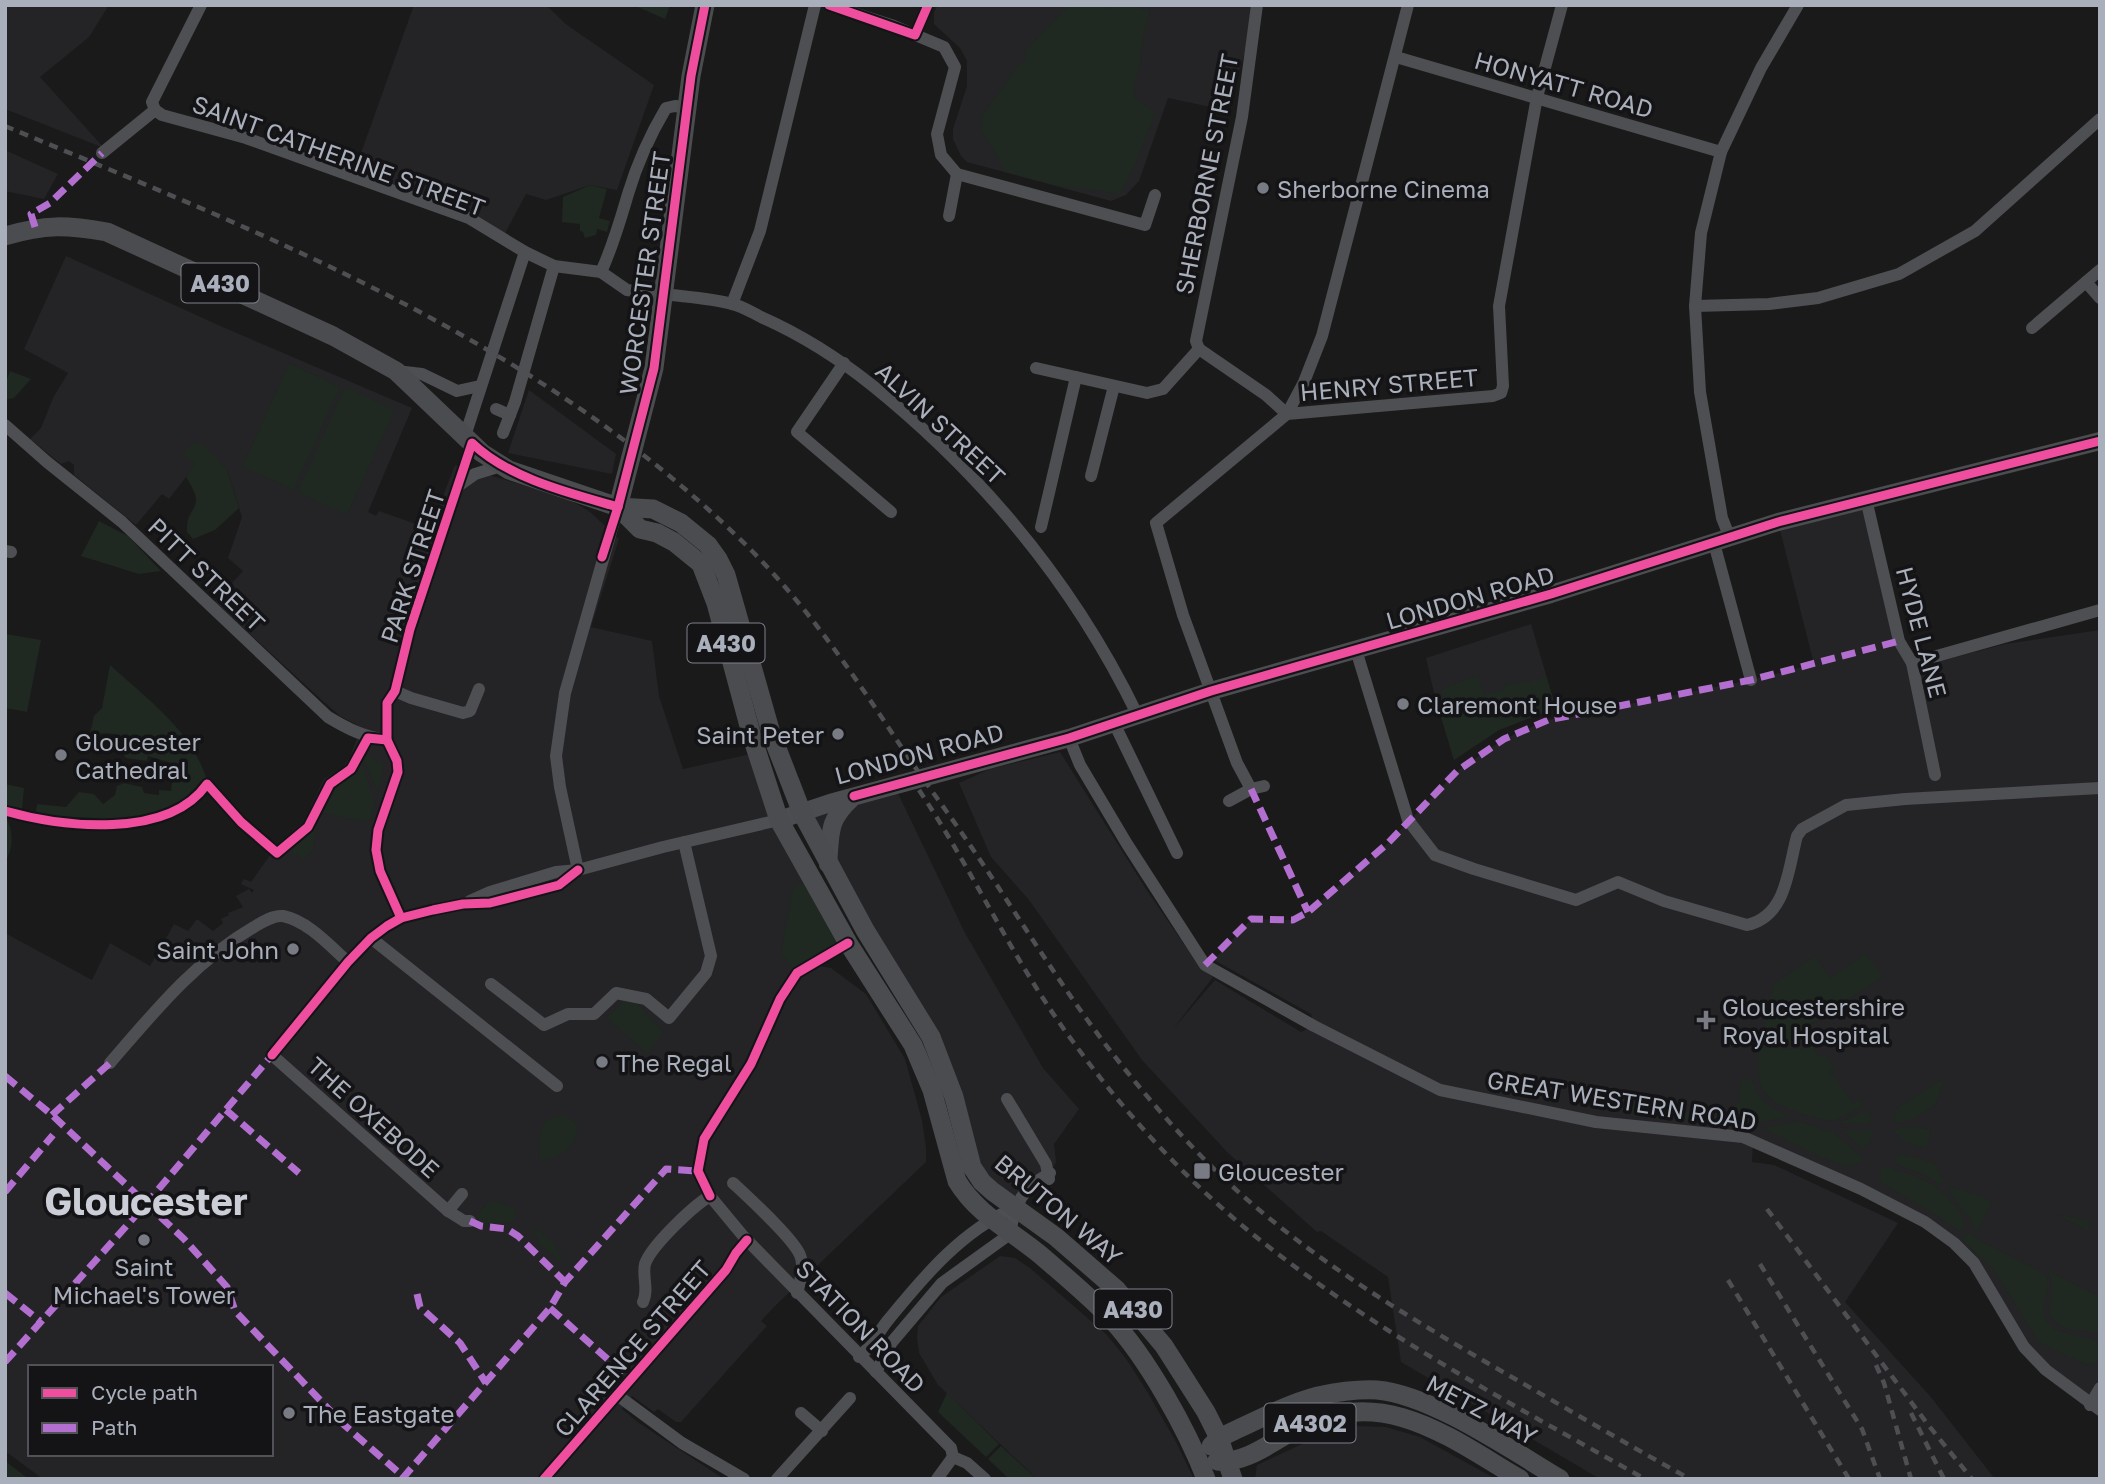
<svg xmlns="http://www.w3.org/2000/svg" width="2105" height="1484" viewBox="0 0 2105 1484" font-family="'Golos Text',sans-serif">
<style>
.built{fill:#242326;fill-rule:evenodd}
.green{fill:#1f2821}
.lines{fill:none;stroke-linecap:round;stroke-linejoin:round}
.minor{stroke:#4e4f53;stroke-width:12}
.secondary{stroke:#4c4d51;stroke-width:18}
.primary{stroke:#4b4c4f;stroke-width:19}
.rail{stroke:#4e4f52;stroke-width:4.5;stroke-dasharray:9 7;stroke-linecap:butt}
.quiet{stroke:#b36fd0;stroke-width:7;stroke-dasharray:14 7;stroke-linecap:butt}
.cycleway-casing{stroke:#141416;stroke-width:13}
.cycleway{stroke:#ef4d9e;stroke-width:9}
.poi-dot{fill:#787b83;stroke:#141416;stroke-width:2.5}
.labels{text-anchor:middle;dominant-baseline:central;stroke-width:7;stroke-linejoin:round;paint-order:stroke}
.shield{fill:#141416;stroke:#7d808a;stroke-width:2}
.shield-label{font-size:23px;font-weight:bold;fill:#aaafbc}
.street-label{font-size:24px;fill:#aaafbc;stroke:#141416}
.poi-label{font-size:24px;fill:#aaafbc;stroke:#141416;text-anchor:start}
.town-label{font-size:38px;font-weight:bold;fill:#cbced7;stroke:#141416}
</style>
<rect width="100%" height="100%" fill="#1a1a1a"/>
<g class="built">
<polygon points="5,5 109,5 89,37 40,77 104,148 5,109"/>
<polygon points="414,5 546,5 567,25 654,85 617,190 590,185 546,200 526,194 502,239 469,218 352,178"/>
<polygon points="938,5 1257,5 1255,24 1225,110 1168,98 1139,181 1126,195 1111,201 967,162 961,156 953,139 953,129 967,86 967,61 960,48 934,24 934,12"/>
<polygon points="5,150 58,174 44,199 5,191"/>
<path d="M 66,256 L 225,328 L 412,408 L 368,512 L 376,516 L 379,511 L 430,529 L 455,465 L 566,498 L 589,511 L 619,539 L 591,627 L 652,641 L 659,696 L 683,769 L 751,754 L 848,943 L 823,958 L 820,966 L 831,968 L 866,994 L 905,1059 L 922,1120 L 926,1148 L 926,1162 L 775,1306 L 761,1321 L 767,1326 L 681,1422 L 676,1422 L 658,1409 L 654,1412 L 632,1396 L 622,1409 L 639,1423 L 724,1479 L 43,1479 L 5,1451 L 5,933 L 92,980 L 110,943 L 150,966 L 174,924 L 188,931 L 197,919 L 213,931 L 223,923 L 221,919 L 229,915 L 228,913 L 243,907 L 236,896 L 249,889 L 252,893 L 254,890 L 241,884 L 244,879 L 251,882 L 278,844 L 303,822 L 324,779 L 343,767 L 350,757 L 361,727 L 340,716 L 324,702 L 215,602 L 243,571 L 228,558 L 242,517 L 227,470 L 196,464 L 169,499 L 162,494 L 136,525 L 74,475 L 74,465 L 69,461 L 61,464 L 30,439 L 41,428 L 53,398 L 68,373 L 24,349 ZM 30,1367 L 271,1367 L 271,1454 L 30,1454 Z"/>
<polygon points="529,390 616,454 612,474 508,453"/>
<polygon points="1866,499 1899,640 1922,666 2005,644 2100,630 2100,1410 2046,1370 1974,1263 1925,1222 1753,1141 1752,1162 1774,1165 1898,1223 1845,1302 1930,1396 1995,1479 1600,1479 1401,1362 1388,1277 1321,1231 1317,1232 1227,1152 1142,1060 1029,900 991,857 959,783 990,769 1060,752 1146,889 1201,969 1213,977 1173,1029 1215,980 1301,1032 1314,1026 1311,1014 1214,960 1251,919 1293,920 1308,912 1388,843 1457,771 1504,739 1548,720 1751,680 1814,664 1778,522"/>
<polygon points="1531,624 1556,708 1499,730 1454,760 1435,697 1426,658"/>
<polygon points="894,785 965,933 1043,1068 1079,1109 1054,1144 1056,1162 1050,1173 1014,1208 992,1191 954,1097 802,813"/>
<polygon points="1000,1256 1015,1258 1030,1268 1107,1335 1127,1360 1148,1393 1176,1442 1194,1479 1037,1479 938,1385 919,1353 917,1338 918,1326 941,1297"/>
<polygon points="1357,1426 1386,1427 1420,1437 1496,1479 1255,1479 1257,1465 1317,1437"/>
</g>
<g class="green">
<polygon points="633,5 670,5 665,19"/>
<path d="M 1069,5 L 1104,5 L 1104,8 L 1110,10 L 1112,5 L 1127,5 L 1150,11 C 1145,29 1141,45 1140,63 C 1138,76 1132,86 1135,98 L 1155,113 L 1134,168 L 1120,194 L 1053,185 L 1006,172 L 982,132 L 981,118 L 1016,67 L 1024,62 L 1026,50 Z"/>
<polygon points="590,185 607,189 599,218 610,221 607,232 597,229 596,235 585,238 583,232 580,231 580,224 562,222 563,197"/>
<polygon points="289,363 340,387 294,490 242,467"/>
<polygon points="10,371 31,379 14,398 5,400 5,378 7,379"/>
<polygon points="345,387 395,410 347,515 297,492"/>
<path d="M 192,443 L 204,445 L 227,470 L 239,508 L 215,530 L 193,539 L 187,532 C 185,503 209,513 186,477 L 195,464 L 183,454 Z"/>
<polygon points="99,521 128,536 161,571 139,574 81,556"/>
<polygon points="6,634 41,640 27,712 5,708"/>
<path d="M 110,665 C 146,698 190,729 206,777 C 190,817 118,824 79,821 C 65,820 50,815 36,813 L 37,804 L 66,807 L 79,792 L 94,794 L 103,804 L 115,795 L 117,786 L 124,783 L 142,787 L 144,793 L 159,795 L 159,790 L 171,791 L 174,764 L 148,756 L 147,761 L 126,758 L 122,752 L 121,738 C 112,730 101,735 90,733 L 94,716 L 102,708 Z"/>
<polygon points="1478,675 1484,694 1505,689 1504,685 1531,681 1546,676 1556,708 1499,730 1454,760 1436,701 1443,698 1441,689"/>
<polygon points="364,754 384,764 378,792 364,760"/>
<polygon points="360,758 375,803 369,822 319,812 313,849 303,860 288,847 310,827 332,785 352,770"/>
<polygon points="5,784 24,788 22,810 9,808 5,803"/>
<path d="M 5,816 C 14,831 14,848 5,862 Z"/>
<polygon points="811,879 848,943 797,973 781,954 793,888"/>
<polygon points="1867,953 1883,977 1801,1030 1809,1041 1799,1045 1760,1044 1772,989 1775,983 1815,956 1830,978"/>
<polygon points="623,1001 635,1001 661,1030 662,1034 648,1054 607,1018"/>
<path d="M 1812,1045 L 1820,1057 L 1825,1053 L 1835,1068 L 1830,1071 L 1853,1103 L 1859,1099 L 1864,1107 C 1854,1111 1843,1117 1833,1120 C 1825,1122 1814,1117 1806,1115 C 1765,1104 1752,1089 1760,1047 L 1801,1049 Z"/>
<path d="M 1741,1078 L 1752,1080 C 1759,1100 1772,1108 1790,1117 L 1742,1125 L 1631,1114 L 1624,1103 L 1724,1117 L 1738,1104 Z"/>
<polygon points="1941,1080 1943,1083 1936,1105 1914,1119 1896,1124 1894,1122 1896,1110 1899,1106"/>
<polygon points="1867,1110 1872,1120 1866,1124 1837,1123"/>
<path d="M 561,1115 L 566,1116 L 578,1126 C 575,1149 562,1158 540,1161 C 539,1140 535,1120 561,1115 Z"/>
<polygon points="1797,1121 1833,1132 1861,1156 1861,1161 1853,1166 1847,1167 1823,1158 1763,1128"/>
<polygon points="1912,1126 1931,1130 1927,1149 1905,1142 1895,1132 1895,1129"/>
<polygon points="1846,1130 1871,1130 1873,1134 1869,1144 1863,1149 1846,1134"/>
<polygon points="1901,1154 1935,1163 1944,1183 1941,1185 1925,1175 1897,1165 1894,1159"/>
<path d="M 1888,1167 C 1918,1177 1935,1181 1956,1207 C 1963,1216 1968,1221 1961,1232 L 1928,1210 L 1883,1184 L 1880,1178 L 1881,1168 Z"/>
<polygon points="1949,1186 1985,1197 1992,1203 1976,1234 1973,1224 1950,1193"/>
<polygon points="488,1202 499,1202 514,1207 517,1217 512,1222 482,1224 476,1216"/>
<polygon points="2055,1214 2090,1221 2088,1231"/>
<polygon points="535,1228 554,1243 563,1262 562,1263 539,1244 539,1238 532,1232"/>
<path d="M 1968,1232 L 1981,1241 L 2045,1274 C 2053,1287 2042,1298 2044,1312 C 2049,1341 2084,1329 2100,1344 L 2100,1356 L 2095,1364 L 2087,1365 L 2040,1343 L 1992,1268 L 1964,1242 L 1963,1238 Z"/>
<path d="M 2047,1270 L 2100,1297 L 2100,1335 C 2077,1325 2070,1339 2050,1316 L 2052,1281 Z"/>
<polygon points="947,1393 999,1444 986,1457 938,1412"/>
<polygon points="1001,1446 1037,1479 1009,1479 988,1459"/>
<polygon points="5,1461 29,1479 5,1479"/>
</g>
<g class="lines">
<g class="minor">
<polyline points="829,5 894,26 944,47 955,67 937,134 941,155 957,174 1145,225 1155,195"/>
<polyline points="915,35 928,5"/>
<polyline points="1396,57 1721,152"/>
<polyline points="155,110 162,115 246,138 469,218 525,252 554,266 601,272 627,290 663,295"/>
<polyline points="155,110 152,102 201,5"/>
<polyline points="102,153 155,110"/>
<polyline points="949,216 957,174"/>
<path d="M 601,272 C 613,246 620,221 628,194 C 637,164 650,135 666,108 L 675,106 L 687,107"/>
<polyline points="2086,282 2100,298"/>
<path d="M 663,294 C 686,297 710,298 732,304 C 742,306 751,312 761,317 C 802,335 838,358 873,386 C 984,476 1075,586 1137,714"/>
<polyline points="732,304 760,231 815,5"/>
<polyline points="1695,306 1769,304 1818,298 1899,274 1975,231 2100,119"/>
<polyline points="2032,328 2100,270"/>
<polyline points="1199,349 1266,395 1287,414"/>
<polyline points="844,363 797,432 891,512"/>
<polyline points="1036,368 1147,393 1163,389 1199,349 1196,341 1242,117 1257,5"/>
<polyline points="396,371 422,374 457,391 480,386"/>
<polyline points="496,409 510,415"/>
<polyline points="1287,414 1493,396 1501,393 1503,386 1499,306 1537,97 1562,5"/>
<path d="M 5,425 L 47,462 L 122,522 L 328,717 C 348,729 364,737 387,740"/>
<polyline points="503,433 515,402 554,266"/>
<polyline points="465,436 525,252"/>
<polyline points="1091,476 1114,386"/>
<polyline points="458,486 475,474 501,466"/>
<polyline points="1866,499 1899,641 1912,663 1935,775"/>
<polyline points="1041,527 1076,377"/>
<polyline points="1730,538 1722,518 1700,392 1695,306 1701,233 1721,152 1761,68 1798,5"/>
<polyline points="1714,543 1751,680"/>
<polyline points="5,551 11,552"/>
<path d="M 1356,650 L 1408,820 L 1435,855 L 1474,869 L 1576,900 L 1618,882 L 1664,901 L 1747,925 C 1787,916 1788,869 1797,836 L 1802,829 L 1846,805 L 1905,799 L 2100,788"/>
<polyline points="1912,663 2100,610"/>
<polyline points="395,691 411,698 463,713 470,711 479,689"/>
<polyline points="1114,723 1177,853"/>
<polyline points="1069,738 1080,765 1127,844 1205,965 1314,1026 1440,1090 1596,1122 1743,1137 1861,1189 1925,1222 1954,1243 1974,1263 2024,1347 2046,1370 2100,1410"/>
<polyline points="1251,789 1237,763 1183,615 1156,523 1287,414 1304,382 1322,336 1408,5"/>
<polyline points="1229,801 1251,789 1264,786"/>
<polyline points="5,811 10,812"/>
<polyline points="578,870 560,787 556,756 565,693 618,507"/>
<polyline points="470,901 490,892 556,872 578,870 663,847 779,820"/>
<polyline points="401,918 380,871 376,850 378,830 398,772 397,761 387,740 387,703 395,691 410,629 472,443"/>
<polyline points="371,938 557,1086"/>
<polyline points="491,984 544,1025 568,1014 594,1014 616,993 646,999 669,1018 706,973 711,956 684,842"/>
<path d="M 110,1063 C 155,1011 194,962 254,927 C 262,922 273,915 283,916 C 308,921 330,946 348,962"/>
<polyline points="1007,1099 1046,1164 1049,1179"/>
<path d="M 733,1183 C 749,1198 793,1238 800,1255 C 805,1266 800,1282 797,1293"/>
<polyline points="462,1194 448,1211 464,1221 470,1221"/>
<polyline points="448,1211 272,1055 348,962 371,938 387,926 401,918 433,910 463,904 490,903 559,885 578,870"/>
<path d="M 643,1302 C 649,1289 642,1277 645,1264 C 651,1246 693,1206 710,1196 L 744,1237 L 951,1448 L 953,1457 L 967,1463 L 985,1479"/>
<path d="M 859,1357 C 875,1344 877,1333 889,1319 C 925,1275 962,1231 1014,1208"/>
<path d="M 876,1372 L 892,1342 L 942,1283 L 1010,1234 C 1015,1202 1022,1189 1050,1173"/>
<polyline points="617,1395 682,1443 744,1479"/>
<polyline points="2090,1405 2100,1388"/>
<polyline points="801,1413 822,1431"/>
<polyline points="544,1479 726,1270 736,1253 747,1240"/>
<polyline points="777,1479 850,1398"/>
<polyline points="937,1479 953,1457"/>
</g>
<g class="secondary">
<polyline points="779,820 830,803 1069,738 1211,691 1551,594 1778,522 2100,441"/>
<path d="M 828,864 C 831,834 827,821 851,799"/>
</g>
<g class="primary">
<path d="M 5,236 C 46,224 66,225 107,232 L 333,336 L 396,371 L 482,453 L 509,470 L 618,507 L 653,509 L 681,523 L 708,545 L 718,559 L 726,575 L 771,733 L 802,813 L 865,930 L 931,1037 L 954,1097 L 972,1167 L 982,1182 L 992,1191 L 1056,1237 L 1117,1290 L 1164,1346 L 1206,1412 L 1219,1438 L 1233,1479"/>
<path d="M 618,507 L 640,529 L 657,533 L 674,542 L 701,564 L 716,603 L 752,737 L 779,820 L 848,943 L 913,1045 L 932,1090 L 957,1181 C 978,1216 1014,1232 1044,1258 C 1067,1278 1090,1297 1111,1319 C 1147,1358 1187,1429 1206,1479"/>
<polyline points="618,507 654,368 691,76 705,5"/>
<path d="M 1211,1446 L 1219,1438 C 1249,1424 1287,1404 1318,1396 C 1337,1392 1358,1389 1377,1390 C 1432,1395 1511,1450 1560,1479"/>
<path d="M 1217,1461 C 1247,1464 1274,1440 1300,1427 C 1385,1385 1450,1438 1520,1479"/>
</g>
<g class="rail">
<path d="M 5,126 C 271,237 544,342 752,551 C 813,613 859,683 906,754 C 927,785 949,814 970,845 C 1022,921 1069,1001 1128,1073 C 1153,1104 1180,1135 1209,1164 C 1297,1252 1409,1318 1517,1380 C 1574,1413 1632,1447 1690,1479"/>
<path d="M 919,790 C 974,872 1014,963 1074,1043 C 1124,1112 1184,1178 1250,1232 C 1371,1330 1510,1403 1645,1479"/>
<polyline points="1767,1209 1929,1426 1972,1479"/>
<polyline points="1760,1264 1862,1429 1880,1479"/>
<polyline points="1728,1280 1849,1479"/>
<polyline points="1876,1365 1884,1383 1911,1479"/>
<polyline points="1911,1413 1944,1479"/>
</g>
<g class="quiet">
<polyline points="35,227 31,214 50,203 102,153"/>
<polyline points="1251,789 1308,912"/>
<polyline points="1205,965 1251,919 1293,920 1308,912 1388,843 1457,771 1504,739 1548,720 1751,680 1899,641"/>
<polyline points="5,1076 52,1115 184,1239 227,1287 235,1311 342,1423 406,1479"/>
<polyline points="226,1110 299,1173"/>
<polyline points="52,1115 110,1063"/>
<polyline points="5,1192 53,1135"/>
<polyline points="470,1221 481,1226 507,1229 518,1236 565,1282"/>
<polyline points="5,1293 40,1321"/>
<polyline points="417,1294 420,1307 460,1343 486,1383"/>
<polyline points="550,1308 631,1380"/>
<polyline points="5,1362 146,1204 272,1055"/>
<polyline points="402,1479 550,1308 565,1282 666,1169 698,1171"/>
</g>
<defs>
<g id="cycleway">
<polyline points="829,5 915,35 928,5"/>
<polyline points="602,557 618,507 654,368 691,76 705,5"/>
<polyline points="854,796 1069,738 1211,691 1551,594 1778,522 2100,441"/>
<path d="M 5,811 C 62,827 168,840 207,784 L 241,822 L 277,853 L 308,827 L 330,784 L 351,769 L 368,738 L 387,740"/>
<path d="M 401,918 L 380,871 L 376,850 L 378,830 L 398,772 L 397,761 L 387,740 L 387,703 L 395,691 L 410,629 L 472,443 C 508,478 569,493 618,507"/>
<polyline points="272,1055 348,962 371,938 387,926 401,918 433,910 463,904 490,903 559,885 578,870"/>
<polyline points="710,1196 698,1171 704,1139 751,1064 780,999 797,973 848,943"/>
<polyline points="544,1479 726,1270 736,1253 747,1240"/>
</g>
</defs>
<use href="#cycleway" class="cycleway-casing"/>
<use href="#cycleway" class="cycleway"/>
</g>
<g class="poi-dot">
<circle cx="1263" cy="188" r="7"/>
<circle cx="1403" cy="704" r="7"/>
<circle cx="838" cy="734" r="7"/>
<circle cx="61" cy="755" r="7"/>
<circle cx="293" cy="949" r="7"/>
<path d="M1702.5 1009.5h7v7h7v7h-7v7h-7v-7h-7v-7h7z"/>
<circle cx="602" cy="1062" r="7"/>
<rect x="1193" y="1162" width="18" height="18" rx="3.5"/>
<circle cx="144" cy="1240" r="7"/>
<circle cx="289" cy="1413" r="7"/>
</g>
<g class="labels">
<g class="shield">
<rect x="181.5" y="263.5" width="77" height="39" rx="5"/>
<rect x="687.5" y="623.5" width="77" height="39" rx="5"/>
<rect x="1094.5" y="1289.5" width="77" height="39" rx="5"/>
<rect x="1264.5" y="1403.5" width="91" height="39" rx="5"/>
</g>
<g class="shield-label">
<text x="220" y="283">A430</text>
<text x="726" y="643">A430</text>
<text x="1133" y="1309">A430</text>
<text x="1310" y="1423">A4302</text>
</g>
<g class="street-label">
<text transform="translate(1564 84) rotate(16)">HONYATT ROAD</text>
<text transform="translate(339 155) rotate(20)">SAINT CATHERINE STREET</text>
<text transform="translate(1206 174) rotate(-79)">SHERBORNE STREET</text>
<text transform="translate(644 273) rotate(-82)">WORCESTER STREET</text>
<text transform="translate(1389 384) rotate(-5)">HENRY STREET</text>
<text transform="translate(941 423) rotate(43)">ALVIN STREET</text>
<text transform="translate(412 566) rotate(-72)">PARK STREET</text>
<text transform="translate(207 574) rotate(44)">PITT STREET</text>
<text transform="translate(1470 597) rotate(-16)">LONDON ROAD</text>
<text transform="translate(1922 632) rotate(75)">HYDE LANE</text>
<text transform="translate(919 753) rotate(-15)">LONDON ROAD</text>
<text transform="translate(1622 1100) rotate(9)">GREAT WESTERN ROAD</text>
<text transform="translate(374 1117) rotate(42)">THE OXEBODE</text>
<text transform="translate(1059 1209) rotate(40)">BRUTON WAY</text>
<text transform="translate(861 1326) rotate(46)">STATION ROAD</text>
<text transform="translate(632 1348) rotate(-49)">CLARENCE STREET</text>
<text transform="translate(1482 1409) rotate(28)">METZ WAY</text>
</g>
<g class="poi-label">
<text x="1277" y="188">Sherborne Cinema</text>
<text x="1417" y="704">Claremont House</text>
<text x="824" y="734" text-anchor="end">Saint Peter</text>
<text x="75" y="741">Gloucester<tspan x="75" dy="28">Cathedral</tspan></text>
<text x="279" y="949" text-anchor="end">Saint John</text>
<text x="1722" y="1006">Gloucestershire<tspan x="1722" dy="28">Royal Hospital</tspan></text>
<text x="616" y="1062">The Regal</text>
<text x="1218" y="1171">Gloucester</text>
<text x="144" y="1266" text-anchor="middle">Saint<tspan x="144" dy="28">Michael's Tower</tspan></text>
<text x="303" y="1413">The Eastgate</text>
</g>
<g class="town-label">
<text x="146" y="1200">Gloucester</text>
</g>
</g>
<rect width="2105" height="1484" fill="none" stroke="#aaafbc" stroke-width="14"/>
<rect x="28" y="1365" width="245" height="91" fill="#141416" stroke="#505258" stroke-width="2"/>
<rect x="42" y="1388" width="35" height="10" fill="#ef4d9e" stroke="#505258" stroke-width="2"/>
<text x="91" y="1400" font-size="21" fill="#aaafbc">Cycle path</text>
<rect x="42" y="1423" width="35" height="10" fill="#b36fd0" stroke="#505258" stroke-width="2"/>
<text x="91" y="1435" font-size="21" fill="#aaafbc">Path</text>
</svg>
